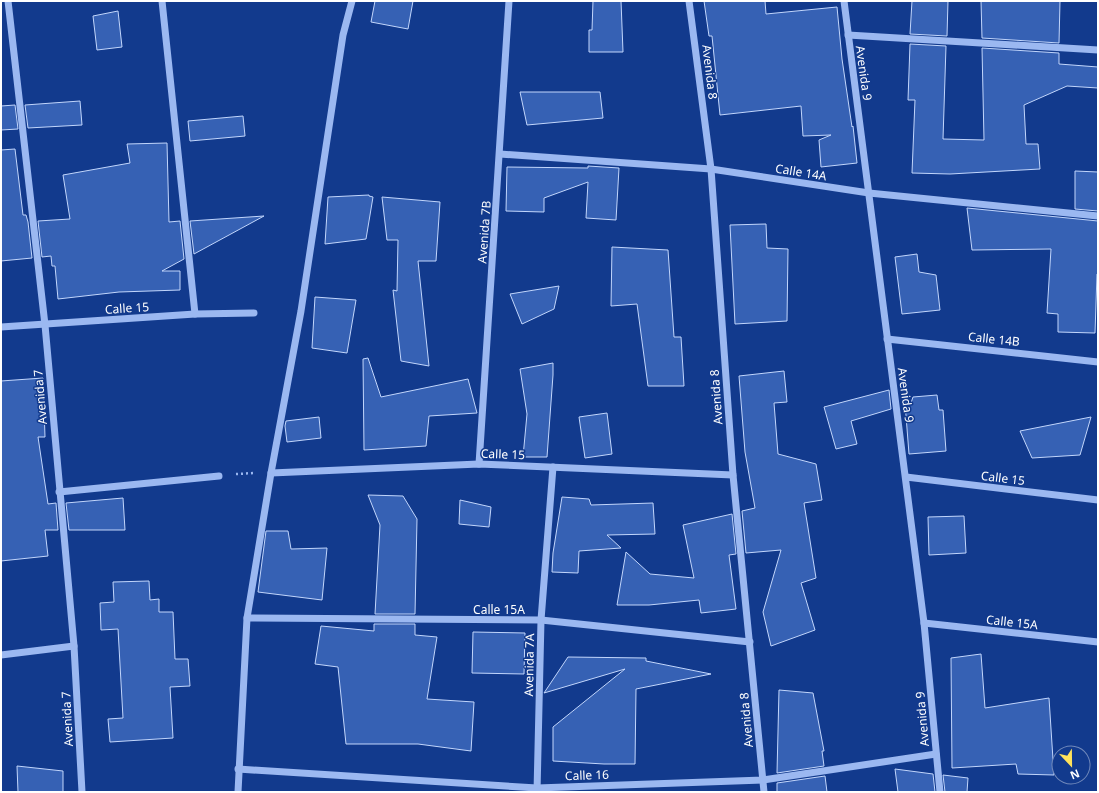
<svg xmlns="http://www.w3.org/2000/svg" width="1099" height="793" viewBox="0 0 1099 793" font-family="'Noto Sans',sans-serif">
<style>
.building{fill:#3661b4;stroke:#c2d6fc}
.lines{fill:none;stroke-linecap:round;stroke-linejoin:round}
.path{stroke:#9bb8f1;stroke-width:2.5;stroke-dasharray:2 3;stroke-linecap:butt}
.minor{stroke:#9bb8f1;stroke-width:7}
.labels{text-anchor:middle;dominant-baseline:central;stroke-width:3;stroke-linejoin:round;paint-order:stroke}
.street-label{font-size:12px;fill:#fff;stroke:#123a8d}
</style>
<rect width="100%" height="100%" fill="#123a8d"/>
<g class="building">
<polygon points="375,1 413,1 408,29 371,22"/>
<polygon points="593,1 621,1 623,52 589,52 589,30 592,30"/>
<polygon points="704,1 765,1 766,14 837,7 842,59 852,127 853,126 857,163 821,167 819,140 831,135 803,136 801,106 720,115 712,36 709,36"/>
<polygon points="912,1 948,1 947,36 910,34"/>
<polygon points="981,1 1060,1 1059,43 982,38"/>
<polygon points="118,11 122,47 97,50 93,16"/>
<polygon points="910,44 946,46 943,139 984,140 982,48 1059,53 1059,64 1098,67 1098,88 1067,86 1024,105 1026,144 1038,144 1040,169 950,174 912,173 915,100 908,100"/>
<polygon points="520,92 600,92 603,118 527,125"/>
<polygon points="80,101 82,125 28,128 25,105"/>
<polygon points="15,105 18,129 1,130 1,106"/>
<polygon points="243,116 245,136 190,141 188,121"/>
<polygon points="167,143 169,222 180,221 184,259 162,271 180,271 180,290 119,292 58,299 55,266 52,266 51,256 42,257 38,221 70,219 63,175 130,163 127,144"/>
<polygon points="15,149 23,215 26,215 28,222 32,258 1,261 1,150"/>
<polygon points="588,166 619,168 616,220 586,218 588,182 544,198 544,212 506,211 507,167 588,168"/>
<polygon points="1075,171 1098,172 1098,211 1075,209"/>
<polygon points="369,195 369,196 373,197 366,239 325,244 328,197"/>
<polygon points="382,197 440,202 436,261 418,261 429,366 401,361 393,290 397,291 398,240 387,240"/>
<polygon points="967,208 1098,221 1098,274 1097,274 1095,333 1058,332 1058,314 1047,313 1051,249 972,250"/>
<polygon points="264,216 194,254 190,221"/>
<polygon points="766,224 767,248 788,249 787,321 735,324 730,225"/>
<polygon points="612,247 668,250 674,337 681,337 684,386 648,386 637,304 611,306"/>
<polygon points="917,254 919,272 936,275 940,310 902,314 895,257"/>
<polygon points="559,286 554,309 522,324 510,294"/>
<polygon points="315,297 356,300 347,353 312,348"/>
<polygon points="368,358 381,397 468,379 477,413 429,416 426,446 364,450 363,359"/>
<polygon points="553,363 553,375 547,457 523,457 527,414 520,369"/>
<polygon points="784,371 787,402 774,403 778,454 816,464 822,500 804,503 816,578 801,583 815,630 771,646 763,612 781,550 746,553 742,511 755,508 745,452 739,376"/>
<polygon points="43,378 45,437 38,437 48,504 56,503 58,530 45,530 48,556 1,561 1,381"/>
<polygon points="889,390 891,409 851,421 857,444 836,449 824,407"/>
<polygon points="937,395 939,410 943,410 946,451 909,454 905,403 911,403 913,397"/>
<polygon points="607,413 612,454 585,458 579,417"/>
<polygon points="319,417 321,438 287,442 285,426 286,421"/>
<polygon points="1091,417 1080,455 1032,458 1020,431"/>
<polygon points="368,495 403,496 417,519 415,614 375,614 380,525"/>
<polygon points="562,497 589,499 591,505 653,503 655,534 607,535 621,548 579,551 578,573 552,572 553,553"/>
<polygon points="123,498 125,530 69,530 66,503"/>
<polygon points="460,500 491,507 489,527 459,524"/>
<polygon points="732,514 736,554 729,555 736,609 701,613 699,600 649,605 617,605 626,552 650,574 694,578 683,525"/>
<polygon points="964,516 966,553 929,555 928,517"/>
<polygon points="266,531 288,531 291,549 327,548 322,600 258,592"/>
<polygon points="149,581 150,600 159,599 159,612 173,612 175,659 188,659 190,686 170,687 173,738 110,742 108,719 123,718 118,629 101,630 100,603 114,602 113,582"/>
<polygon points="374,624 415,624 415,635 437,637 427,699 474,702 471,751 418,744 346,744 338,667 315,664 321,626 374,631"/>
<polygon points="473,632 525,633 524,674 472,673"/>
<polygon points="981,654 985,708 1049,698 1054,775 1018,774 1016,764 952,768 951,658"/>
<polygon points="568,657 646,658 646,661 711,674 636,689 635,764 604,764 553,761 553,727 625,669 544,693"/>
<polygon points="779,690 813,693 824,751 822,751 824,766 777,773"/>
<polygon points="17,766 63,771 63,792 18,792"/>
<polygon points="895,769 933,774 935,792 898,792"/>
<polygon points="943,775 968,778 967,792 945,792"/>
<polygon points="825,776 827,792 777,792 777,783"/>
</g>
<g class="lines">
<polyline class="path" points="236,474 255,473"/>
<g class="minor">
<polyline points="8,1 45,325 74,646 82,792"/>
<polyline points="162,1 195,314"/>
<polyline points="689,1 711,169 733,475 764,792"/>
<polyline points="844,1 924,623 940,792"/>
<polyline points="848,35 1098,50"/>
<polyline points="500,154 711,169 869,193 1098,216"/>
<polyline points="1,327 195,314 254,313"/>
<polyline points="887,339 1098,362"/>
<polyline points="479,464 509,1"/>
<polyline points="271,473 479,464 733,475"/>
<polyline points="906,477 1098,500"/>
<polyline points="59,492 219,476"/>
<polyline points="247,618 541,620 750,642"/>
<polyline points="924,623 1098,642"/>
<polyline points="1,655 74,646"/>
<polyline points="238,769 537,788 763,780 936,754"/>
<polyline points="238,792 247,618 271,473 301,311 343,35 352,1"/>
<polyline points="537,792 541,620 553,467"/>
</g>
</g>
<g class="labels">
<g class="street-label">
<text transform="translate(710 72) rotate(83)">Avenida 8</text>
<text transform="translate(864 73) rotate(82)">Avenida 9</text>
<text transform="translate(801 172) rotate(9)">Calle 14A</text>
<text transform="translate(484 232) rotate(-86)">Avenida 7B</text>
<text transform="translate(127 308) rotate(-4)">Calle 15</text>
<text transform="translate(994 339) rotate(6)">Calle 14B</text>
<text transform="translate(906 395) rotate(82)">Avenida 9</text>
<text transform="translate(40 397) rotate(-95)">Avenida 7</text>
<text transform="translate(716 397) rotate(-94)">Avenida 8</text>
<text transform="translate(503 454) rotate(2)">Calle 15</text>
<text transform="translate(1003 478) rotate(7)">Calle 15</text>
<text x="499" y="609">Calle 15A</text>
<text transform="translate(1012 622) rotate(6)">Calle 15A</text>
<text transform="translate(529 665) rotate(-89)">Avenida 7A</text>
<text transform="translate(67 719) rotate(-93)">Avenida 7</text>
<text transform="translate(922 719) rotate(-95)">Avenida 9</text>
<text transform="translate(746 720) rotate(-95)">Avenida 8</text>
<text transform="translate(587 775) rotate(-2)">Calle 16</text>
</g>
</g>
<rect width="1099" height="793" fill="none" stroke="#ffffff" stroke-width="4"/>
<g transform="translate(1071 765) rotate(158)"><circle r="19" fill="#123a8d" stroke="#7189bb"/>
<path d="M0-3L7 15L0 10L-7 15Z" fill="#ffe25b"/>
<text y="-6" font-size="11" font-weight="bold" text-anchor="middle" fill="#ffffff">N</text>
</g>
</svg>
